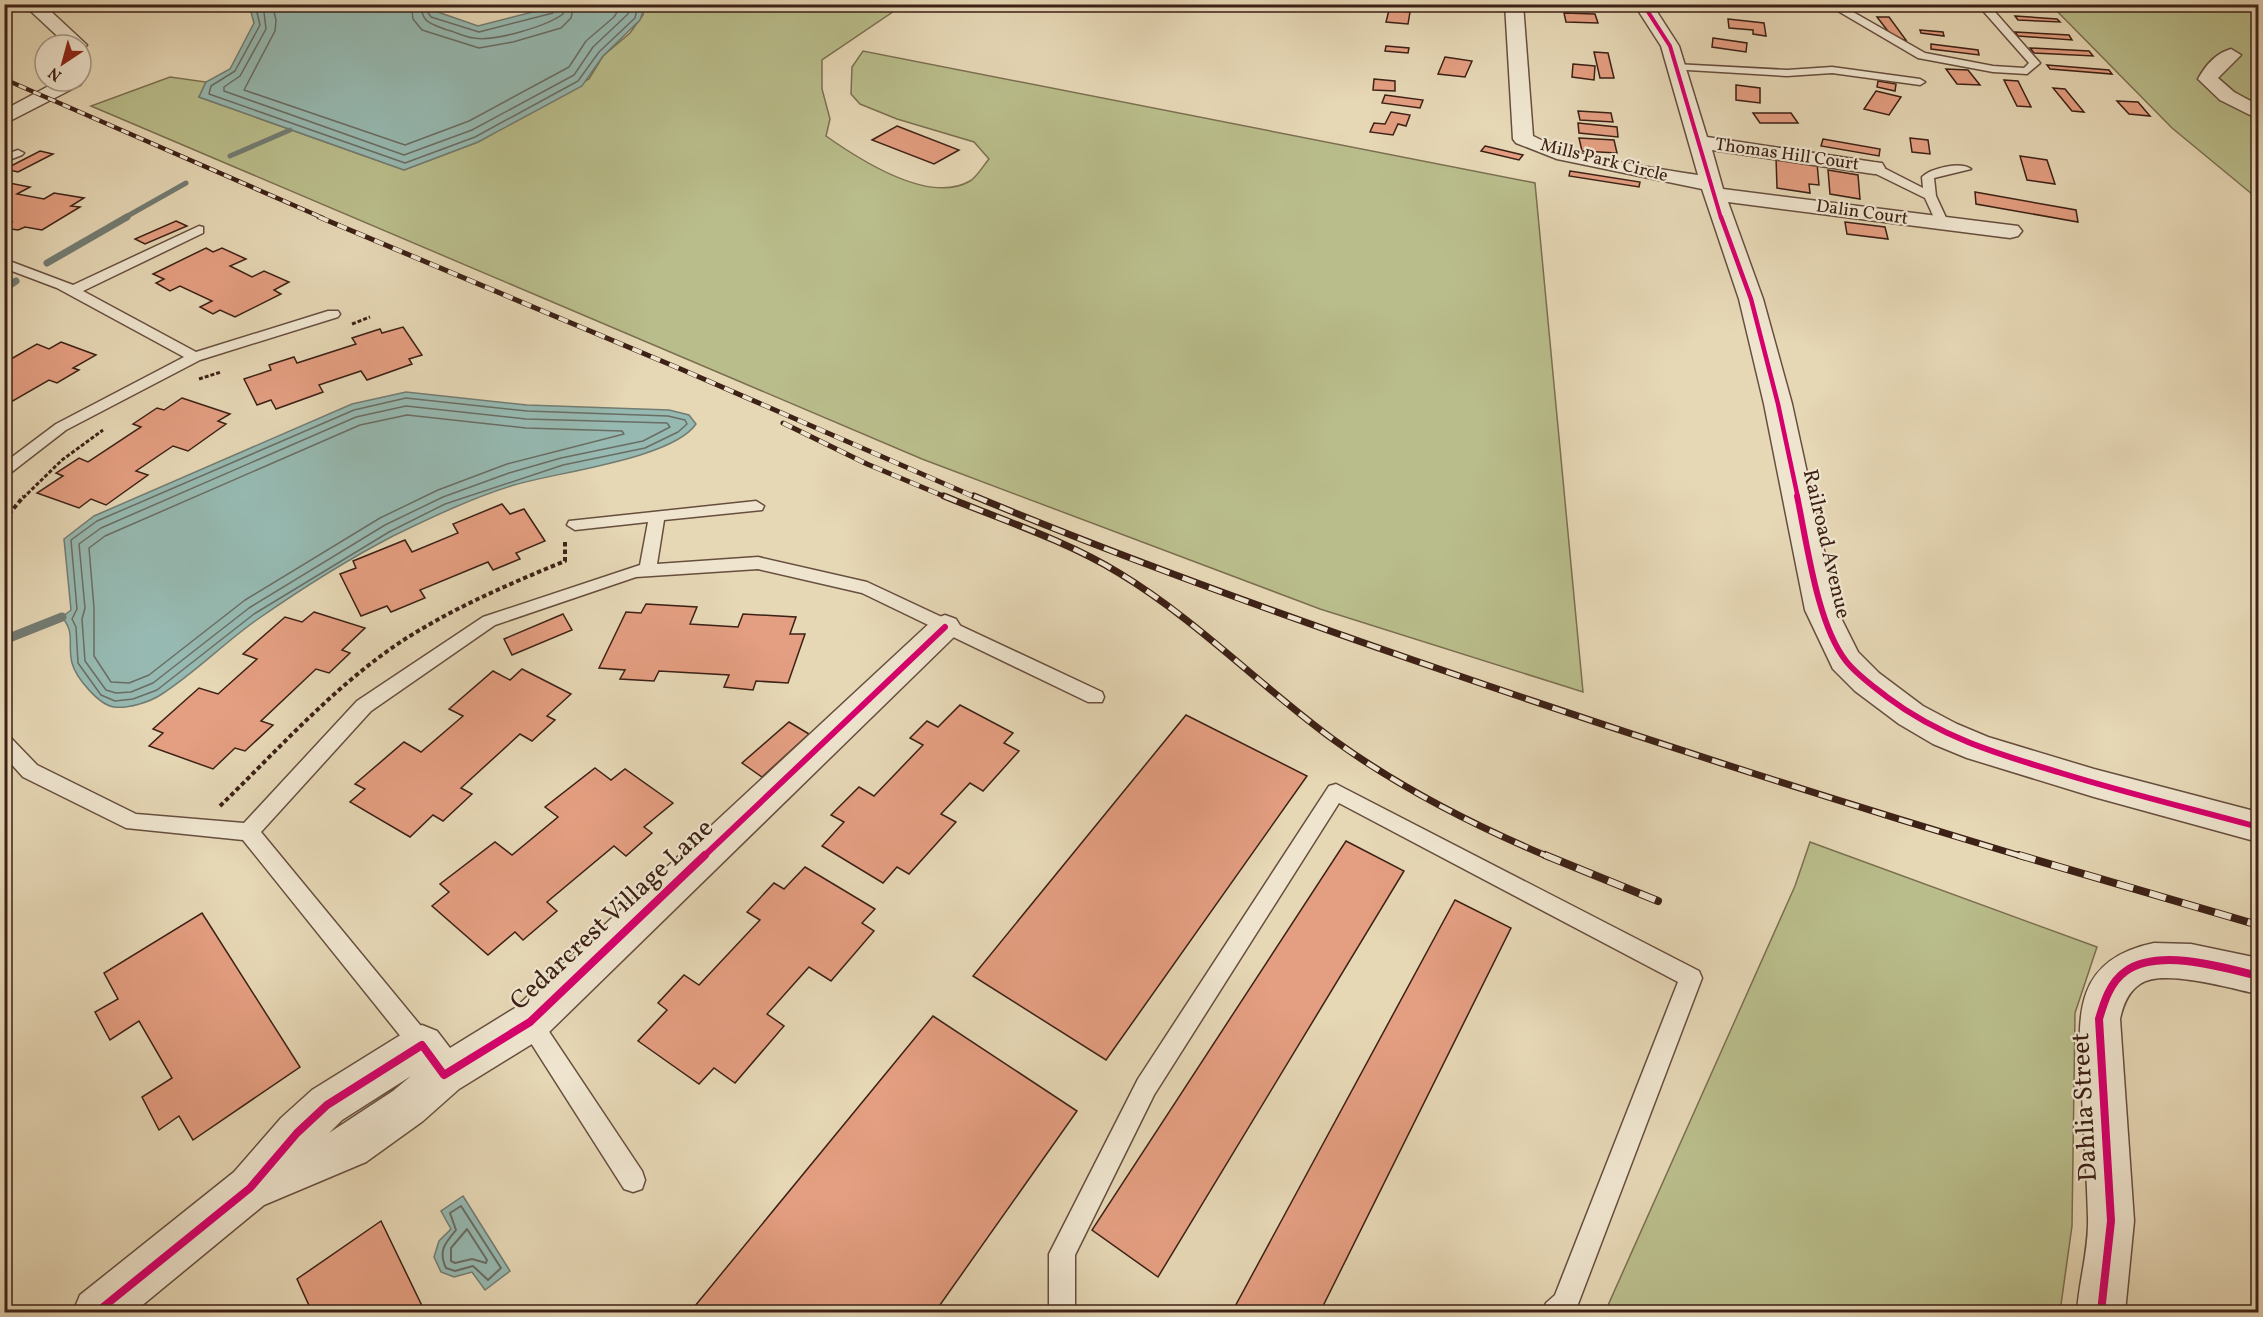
<svg xmlns="http://www.w3.org/2000/svg" width="2263" height="1317" viewBox="0 0 2263 1317" font-family="Vollkorn,serif">
<style>
.green{fill:#b9bd8b;stroke:#7b6f50;stroke-width:1.5}
.water{fill:#96b9b1;stroke:#727c73;stroke-width:1.5}
.lines{fill:none;stroke-linecap:round;stroke-linejoin:round}
.shore-far1{stroke:#6a6d64;stroke-width:1.5}
.shore{stroke:#6a6d64;stroke-width:2}
.stream-far2{stroke:#727c73;stroke-width:5}
.stream-far1{stroke:#727c73;stroke-width:7}
.stream{stroke:#727c73;stroke-width:9}
.building{fill:#e49e81;stroke:#3d2116;stroke-width:1.5}
.service-casing{stroke:#674e3e;stroke-width:3}
.minor-casing{stroke:#674e3e;stroke-width:3}
.tertiary-casing{stroke:#674e3e;stroke-width:3}
.path-far1{stroke:#3d2116;stroke-width:3;stroke-dasharray:4 2;stroke-linecap:butt}
.path{stroke:#3d2116;stroke-width:4;stroke-dasharray:4.5 3;stroke-linecap:butt}
.service{fill:#efe5cf;fill-rule:evenodd}
.minor{fill:#efe5cf;fill-rule:evenodd}
.tertiary{fill:#efe5cf;fill-rule:evenodd}
.rail-far3-casing{stroke:#3d2116;stroke-width:4.5}
.rail-far2-casing{stroke:#3d2116;stroke-width:5}
.rail-far1-casing{stroke:#3d2116;stroke-width:7}
.rail-casing{stroke:#3d2116;stroke-width:8}
.rail-far3{stroke:#efe5cf;stroke-width:3;stroke-dasharray:8;stroke-linecap:butt}
.rail-far2{stroke:#efe5cf;stroke-width:4;stroke-dasharray:10;stroke-linecap:butt}
.rail-far1{stroke:#efe5cf;stroke-width:4.5;stroke-dasharray:14;stroke-linecap:butt}
.rail{stroke:#efe5cf;stroke-width:6;stroke-dasharray:17;stroke-linecap:butt}
.cycleway-far3-casing{stroke:#efe5cf;stroke-width:6}
.cycleway-far2-casing{stroke:#efe5cf;stroke-width:8}
.cycleway-far1-casing{stroke:#efe5cf;stroke-width:10}
.cycleway-casing{stroke:#efe5cf;stroke-width:11}
.cycleway-far3{stroke:#d6006c;stroke-width:4}
.cycleway-far2{stroke:#d6006c;stroke-width:4.5}
.cycleway-far1{stroke:#d6006c;stroke-width:6}
.cycleway{stroke:#d6006c;stroke-width:8}
.labels{text-anchor:middle;dominant-baseline:central;stroke-width:4.5;stroke-linejoin:round;paint-order:stroke}
.far-street-label{font-size:18px;fill:#3d2116;stroke:#efe5cf}
.street-label{font-size:21px;fill:#3d2116;stroke:#efe5cf}
.near-street-label{font-size:26px;fill:#3d2116;stroke:#efe5cf}
</style>
<rect width="100%" height="100%" fill="#e6d7b5"/>
<filter id="stains"><feTurbulence type="fractalNoise" baseFrequency=".00333" numOctaves="4"/><feColorMatrix values="0 0 0 0 .2 0 0 0 0 .09 0 0 0 0 .02 0 0 0 .5 -.17"/></filter>
<radialGradient id="worn" r=".72"><stop offset=".6" stop-color="#630" stop-opacity="0"/><stop offset="1" stop-color="#630" stop-opacity=".3"/></radialGradient>
<g class="green">
<path d="M 645,5 L 903,5 L 822,60 L 822,89 L 830,119 L 826,136 C 860,160 929,205 970,181 C 977,177 983,166 989,159 L 974,142 L 897,119 L 860,104 L 851,94 L 852,67 L 863,51 L 1535,183 L 1583,692 L 1320,609 L 922,459 L 91,106 L 170,77 L 206,82 L 199,97 L 404,170 L 478,142 L 589,79 L 603,56 L 630,33 L 643,15 Z"/>
<polygon points="2051,5 2258,5 2258,199 2172,128"/>
<polygon points="1810,842 2097,947 2075,1013 2072,1226 2060,1312 1605,1312 1795,886"/>
</g>
<g class="water">
<polygon points="249,5 441,5 432,10 478,26 560,5 645,5 640,20 603,56 582,86 478,142 404,170 199,97 206,82 230,69 254,23"/>
<path d="M 406,392 L 527,405 L 669,410 L 689,415 L 696,424 C 672,459 557,472 514,485 C 472,498 432,517 393,536 C 347,560 301,589 258,619 C 225,642 196,672 162,694 C 150,702 128,709 114,707 C 99,705 76,678 72,663 C 67,643 76,634 62,617 L 71,610 L 64,539 L 94,516 L 352,404 Z"/>
<polygon points="463,1196 510,1271 485,1290 472,1272 454,1277 441,1272 434,1257 439,1241 451,1229 441,1211"/>
</g>
<g class="lines">
<g class="shore-far1">
<polyline points="255,4 260,25 235,71 211,86 209,94 405,163 475,137 578,81 599,52 635,18 638,4"/>
<polyline points="263,4 266,29 240,76 224,87 224,91 404,155 472,130 574,75 593,47 628,14 631,4"/>
<polyline points="272,4 276,20 275,31 244,90 405,145 469,121 569,67 586,41 614,17 622,4"/>
<polyline points="411,4 413,19 422,30 479,48 513,42 561,28 571,18 574,4"/>
<path d="M 421,4 C 421,23 432,24 447,30 C 456,32 465,37 474,38 C 494,42 547,26 563,14 L 565,4"/>
<polyline points="430,4 427,11 431,17 479,32 553,13 558,4"/>
<polygon points="406,398 527,411 668,416 685,420 687,424 678,432 645,448 563,465 445,504 389,532 254,614 157,690 133,699 115,701 101,695 78,663 76,627 72,619 77,609 71,540 97,521 354,410"/>
<polygon points="406,406 526,419 667,423 670,427 643,441 561,458 509,473 443,497 385,525 249,608 153,683 131,692 116,693 106,690 85,661 82,619 85,608 79,544 101,528 356,417"/>
<polygon points="407,415 526,428 622,431 624,434 507,464 438,490 380,518 245,600 149,675 129,683 111,682 94,656 94,608 89,548 105,536 360,425"/>
</g>
<g class="shore">
<path d="M 461,1206 L 501,1268 L 488,1280 L 473,1266 L 455,1271 L 446,1268 C 438,1251 445,1243 456,1230 L 450,1213 Z"/>
<polygon points="467,1229 487,1260 486,1263 472,1259 455,1263 451,1261 451,1248"/>
</g>
<g class="stream-far2">
<polyline points="230,156 290,130"/>
<polyline points="124,218 186,183"/>
</g>
<g class="stream-far1">
<polyline points="47,263 127,217"/>
<polyline points="4,289 16,281"/>
</g>
<polyline class="stream" points="4,640 62,617"/>
</g>
<g class="building">
<polygon points="1897,4 1945,5 1948,9 1898,6"/>
<polygon points="1389,10 1410,12 1408,24 1386,22"/>
<polygon points="1564,13 1595,14 1598,23 1566,22"/>
<polygon points="2015,16 2057,19 2060,22 2018,20"/>
<polygon points="1877,17 1889,17 1906,40 1894,39"/>
<polygon points="1728,19 1764,23 1766,36 1753,34 1753,30 1729,28"/>
<polygon points="1920,30 1943,32 1944,36 1921,33"/>
<polygon points="2015,32 2069,35 2072,40 2018,36"/>
<polygon points="1713,38 1747,43 1746,52 1712,47"/>
<polygon points="1931,44 1978,50 1979,55 1931,49"/>
<polygon points="1386,46 1409,48 1408,53 1385,51"/>
<polygon points="2030,48 2089,51 2093,56 2034,53"/>
<polygon points="1594,52 1608,53 1614,78 1600,78"/>
<polygon points="1445,57 1472,61 1465,77 1438,74"/>
<polygon points="1573,64 1595,66 1594,80 1572,77"/>
<polygon points="2047,65 2109,70 2112,74 2050,69"/>
<polygon points="1946,69 1968,70 1980,85 1957,84"/>
<polygon points="1374,79 1395,81 1395,91 1373,90"/>
<polygon points="2004,80 2018,81 2031,107 2017,106"/>
<polygon points="1878,81 1896,84 1895,91 1877,87"/>
<polygon points="1736,85 1760,88 1760,103 1736,100"/>
<polygon points="2053,88 2065,89 2084,112 2072,111"/>
<polygon points="1876,91 1901,97 1889,115 1864,109"/>
<polygon points="1385,95 1423,100 1420,108 1382,103"/>
<polygon points="2117,101 2138,102 2150,116 2129,114"/>
<polygon points="1578,111 1611,113 1613,122 1580,120"/>
<polygon points="1391,112 1410,115 1406,126 1398,124 1393,135 1370,132 1374,123 1385,124"/>
<polygon points="1753,113 1791,113 1798,123 1760,123"/>
<polygon points="1578,123 1617,127 1618,137 1579,133"/>
<polygon points="897,126 959,150 934,164 872,140"/>
<polygon points="1579,138 1614,140 1617,153 1582,151"/>
<polygon points="1910,138 1928,140 1930,154 1912,152"/>
<polygon points="1823,139 1880,149 1879,156 1821,146"/>
<polygon points="1485,146 1523,155 1519,160 1481,151"/>
<polygon points="40,151 53,154 18,172 5,169"/>
<polygon points="2020,156 2047,160 2055,184 2027,180"/>
<polygon points="1776,157 1817,163 1819,185 1809,184 1810,193 1777,188"/>
<polygon points="1828,170 1858,175 1860,199 1830,194"/>
<polygon points="1570,171 1640,182 1639,187 1569,176"/>
<polygon points="4,182 30,187 17,194 44,199 54,193 84,198 71,206 80,207 42,230 25,227 18,230 4,228 12,222 4,220"/>
<polygon points="1975,192 2076,210 2078,222 1976,204"/>
<polygon points="176,221 187,226 145,244 135,239"/>
<polygon points="1845,222 1885,227 1888,239 1847,234"/>
<polygon points="206,248 213,252 222,248 246,259 230,266 252,277 264,271 289,282 274,290 281,294 235,317 220,310 213,314 200,307 212,301 180,286 170,291 156,283 164,279 153,274"/>
<polygon points="403,327 422,355 409,359 412,364 367,380 361,371 319,385 323,392 276,409 271,400 257,405 244,379 271,370 269,365 294,357 297,363 356,344 352,338 380,329 382,333"/>
<polygon points="61,342 96,355 73,368 79,370 57,383 49,380 4,406 4,363 37,344 49,349"/>
<polygon points="182,398 230,414 218,421 226,424 188,451 173,446 136,471 148,475 106,505 91,499 79,508 37,493 63,476 56,473 79,458 88,462 141,427 133,424 157,408 164,410"/>
<polygon points="502,504 510,514 524,509 545,541 516,553 520,559 493,570 488,562 420,590 425,598 391,612 387,606 361,616 340,574 356,568 353,561 405,540 412,552 458,533 453,524"/>
<polygon points="646,604 697,607 690,624 738,627 743,614 796,617 790,634 805,634 788,683 756,681 753,690 724,687 729,675 659,671 654,681 620,679 625,670 599,668 626,612 641,613"/>
<polygon points="314,612 365,628 342,650 350,653 329,673 316,669 261,721 273,725 245,751 235,748 213,769 149,746 163,733 153,729 199,688 218,694 257,659 243,654 285,617 302,622"/>
<polygon points="563,614 572,630 512,655 504,639"/>
<polygon points="522,669 571,694 547,716 555,720 532,741 520,734 461,788 472,794 443,821 433,815 410,837 350,802 365,789 355,784 404,742 421,752 463,716 449,709 493,671 510,680"/>
<polygon points="960,705 1013,733 1004,743 1019,751 983,791 970,783 941,814 956,822 909,874 897,867 883,883 822,846 844,822 831,815 859,787 874,796 923,745 910,738 927,721 938,727"/>
<polygon points="1186,715 1307,776 1106,1060 973,976"/>
<polygon points="789,722 809,734 762,777 742,763"/>
<polygon points="595,768 611,780 625,769 673,803 644,827 652,833 626,856 614,846 547,902 557,911 523,940 515,932 488,955 432,906 449,892 440,884 495,842 512,855 558,817 545,807"/>
<polygon points="1346,841 1404,871 1158,1277 1092,1230"/>
<polygon points="805,867 875,909 862,923 874,931 831,981 809,967 767,1014 784,1026 735,1083 714,1068 699,1084 638,1041 667,1010 658,1003 684,975 699,985 760,920 747,912 774,883 784,889"/>
<polygon points="1455,900 1511,928 1320,1312 1232,1312"/>
<polygon points="202,913 300,1067 193,1140 179,1116 159,1130 142,1097 172,1078 139,1021 110,1040 95,1012 118,999 104,973"/>
<polygon points="933,1016 1077,1111 935,1312 690,1312"/>
<polygon points="381,1221 425,1312 312,1312 297,1279"/>
</g>
<g class="lines">
<defs>
<g id="service">
<polygon points="1826,4 1839,4 1925,53 1993,66 2024,68 2029,63 1977,4 1988,4 2040,63 2027,74 1993,72 1918,58"/>
<polygon points="1675,64 1787,70 1832,67 1920,79 1925,82 1920,85 1832,73 1787,76 1671,69 1671,65"/>
<polygon points="18,150 24,153 22,155 4,162 4,155"/>
<path d="M 1870,165 L 1878,165 L 1923,188 L 1922,177 C 1931,168 1961,161 1971,169 L 1934,178 L 1936,196 L 1948,222 L 1942,226 L 1936,222 L 1925,198 L 1870,171 Z"/>
<polygon points="199,226 203,227 203,233 83,291 196,352 328,311 338,311 340,314 338,317 200,360 66,430 4,478 4,463 56,424 184,357 57,288 4,268 4,259 73,285"/>
<polygon points="756,501 764,506 762,510 664,520 657,564 758,557 867,582 1102,692 1104,697 1102,702 1088,702 862,593 758,569 636,577 495,625 371,711 261,832 430,1037 433,1045 430,1053 422,1056 414,1053 243,840 126,828 23,777 4,756 4,736 11,738 37,765 136,814 244,823 357,701 483,617 640,565 648,522 575,530 567,525 569,521"/>
<polygon points="1336,784 1699,971 1702,978 1575,1312 1542,1312 1546,1303 1555,1295 1678,982 1339,803 1154,1095 1075,1255 1075,1312 1049,1312 1049,1254 1138,1079 1329,786"/>
<polygon points="530,1011 538,1015 642,1171 645,1180 642,1189 633,1192 624,1189 522,1029 519,1022 522,1015"/>
</g>
<g id="minor">
<path d="M 1505,4 L 1523,4 L 1533,136 C 1572,157 1653,168 1698,175 L 1661,46 L 1634,4 L 1652,4 L 1679,46 L 1707,137 L 1874,162 L 1882,163 L 1885,168 L 1882,173 L 1874,174 L 1712,150 L 1723,189 L 2018,226 L 2022,231 L 2018,236 L 2010,238 L 1728,202 L 1763,299 L 1792,404 L 1837,610 L 1858,652 L 1879,673 L 1923,706 L 1957,724 L 1988,737 L 2094,769 L 2258,812 L 2258,842 L 2094,797 L 1967,758 L 1933,744 L 1899,724 L 1855,691 L 1833,669 L 1805,610 L 1764,404 L 1739,299 L 1702,189 L 1557,159 L 1516,143 L 1513,139 Z"/>
<path d="M 2231,49 L 2241,55 L 2218,78 L 2234,92 L 2258,105 L 2258,119 L 2220,100 L 2198,79 C 2205,66 2216,53 2231,49 Z"/>
<path d="M 945,615 L 956,619 L 961,627 L 956,635 L 545,1036 L 459,1089 L 423,1121 L 366,1162 L 264,1205 L 134,1312 L 73,1312 L 80,1295 L 234,1172 L 281,1118 L 312,1090 L 407,1031 L 422,1025 L 437,1031 L 450,1048 L 515,1008 L 934,619 ZM 411,1076 L 393,1091 L 329,1133 L 342,1120 Z"/>
<path d="M 2154,943 L 2191,944 L 2258,958 L 2258,994 C 2232,989 2163,968 2140,984 C 2128,992 2123,1005 2120,1019 L 2134,1221 L 2125,1312 L 2077,1312 C 2079,1281 2089,1249 2088,1218 C 2087,1177 2084,1136 2082,1095 C 2079,1025 2067,961 2154,943 Z"/>
</g>
<g id="tertiary">
<polygon points="23,4 43,4 87,45 81,50 81,45 67,45"/>
<polygon points="81,78 83,81 80,85 4,124 4,110 58,81 81,81"/>
</g>
</defs>
<use href="#service" class="service-casing"/>
<use href="#minor" class="minor-casing"/>
<use href="#tertiary" class="tertiary-casing"/>
<g class="path-far1">
<polyline points="352,324 370,317"/>
<polyline points="199,379 221,372"/>
<polyline points="23,498 62,460 103,430"/>
</g>
<g class="path">
<polyline points="4,520 24,496"/>
<path d="M 220,806 C 278,750 334,686 402,641 C 453,608 509,584 565,561 L 565,541"/>
</g>
<use href="#service" class="service"/>
<use href="#minor" class="minor"/>
<use href="#tertiary" class="tertiary"/>
<defs>
<polyline id="rail-far3" points="4,79 323,218"/>
<g id="rail-far2">
<polyline points="319,217 683,370 977,498"/>
<polyline points="783,423 867,464 948,498"/>
</g>
<g id="rail-far1">
<path d="M 944,496 C 1002,520 1065,540 1119,573 C 1197,620 1260,686 1334,740 C 1400,788 1473,825 1549,857"/>
<path d="M 974,496 C 1118,556 1266,609 1413,660 C 1615,730 1819,796 2024,857"/>
</g>
<g id="rail">
<polyline points="1545,855 1658,901"/>
<polyline points="2019,855 2258,925"/>
</g>
</defs>
<use href="#rail-far3" class="rail-far3-casing"/>
<use href="#rail-far2" class="rail-far2-casing"/>
<use href="#rail-far1" class="rail-far1-casing"/>
<use href="#rail" class="rail-casing"/>
<use href="#rail-far3" class="rail-far3"/>
<use href="#rail-far2" class="rail-far2"/>
<use href="#rail-far1" class="rail-far1"/>
<use href="#rail" class="rail"/>
<defs>
<polyline id="cycleway-far3" points="1643,4 1670,46 1721,218"/>
<polyline id="cycleway-far2" points="1721,217 1751,299 1778,404 1798,498"/>
<g id="cycleway-far1">
<path d="M 1797,496 C 1807,543 1817,624 1846,661 C 1857,675 1873,686 1887,697 C 1940,737 1998,754 2061,773 C 2126,793 2192,809 2258,827"/>
<polyline points="703,857 945,627"/>
</g>
<g id="cycleway">
<polyline points="97,1312 250,1188 297,1133 327,1105 422,1045 444,1075 530,1022 705,855"/>
<path d="M 2101,1312 L 2111,1221 L 2099,1019 C 2104,1002 2110,982 2126,971 C 2159,948 2223,967 2258,976"/>
</g>
</defs>
<use href="#cycleway-far3" class="cycleway-far3-casing"/>
<use href="#cycleway-far2" class="cycleway-far2-casing"/>
<use href="#cycleway-far1" class="cycleway-far1-casing"/>
<use href="#cycleway" class="cycleway-casing"/>
<use href="#cycleway-far3" class="cycleway-far3"/>
<use href="#cycleway-far2" class="cycleway-far2"/>
<use href="#cycleway-far1" class="cycleway-far1"/>
<use href="#cycleway" class="cycleway"/>
</g>
<g class="labels">
<g class="far-street-label">
<text transform="translate(1787 155) rotate(8)">Thomas Hill Court</text>
<text transform="translate(1604 161) rotate(14)">Mills Park Circle</text>
<text transform="translate(1862 213) rotate(8)">Dalin Court</text>
</g>
<g class="street-label">
<text transform="translate(1826 544) rotate(77)">Railroad Avenue</text>
</g>
<g class="near-street-label">
<text transform="translate(612 915) rotate(-43)">Cedarcrest Village Lane</text>
<text transform="translate(2085 1107) rotate(-93)">Dahlia Street</text>
</g>
</g>
<rect width="2263" height="1317" fill="none" stroke="#e6d7b5" stroke-width="24"/>
<rect x="6" y="6" width="2251" height="1305" fill="none" stroke="#3d2116" stroke-width="3"/>
<rect x="12" y="12" width="2239" height="1293" fill="none" stroke="#3d2116" stroke-width="1.5"/>
<g transform="translate(63 63) rotate(216)"><circle r="28" fill="#efe5cf" stroke="#a89785" stroke-width="1.5"/>
<path d="M0-4.5L10 22L0 15L-10 22Z" fill="#8f2418"/>
<text y="-9" font-size="16" font-weight="bold" text-anchor="middle" fill="#3d2116">N</text>
</g>
<rect width="100%" height="100%" filter="url(#stains)"/>
<rect width="100%" height="100%" fill="url(#worn)"/>
</svg>
